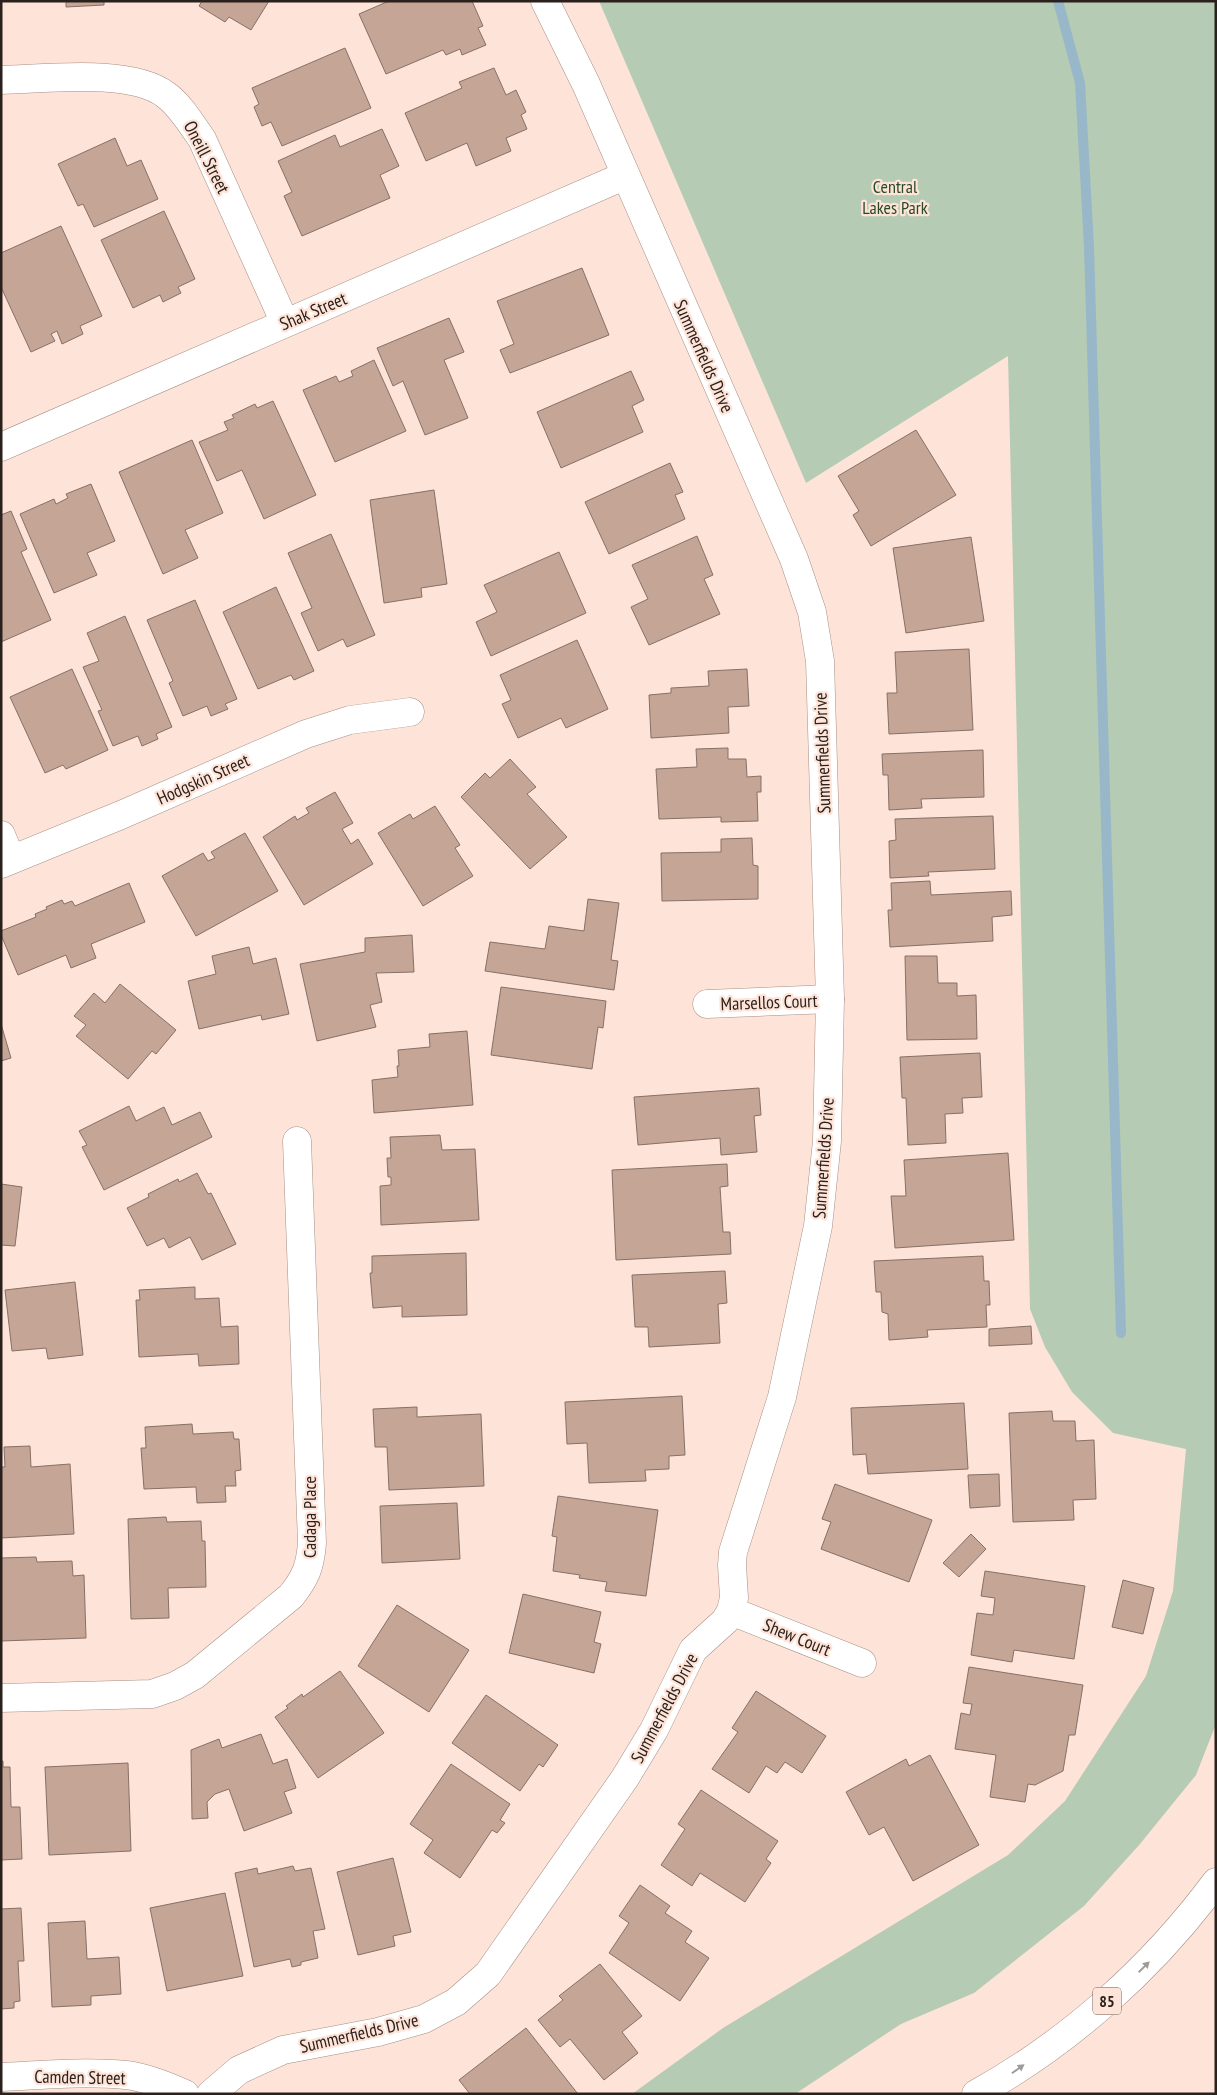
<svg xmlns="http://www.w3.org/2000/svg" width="1217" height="2095" viewBox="0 0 1217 2095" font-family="'PT Sans Narrow',sans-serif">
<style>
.green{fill:#b6cbb4}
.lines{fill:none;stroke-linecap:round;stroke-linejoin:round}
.stream{stroke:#98b8c9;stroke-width:10}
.building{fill:#c4a596;stroke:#877066}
.street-casing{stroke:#a68f84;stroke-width:29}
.secondary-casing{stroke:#a68f84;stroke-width:29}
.highway-casing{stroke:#a68f84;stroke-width:29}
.street{stroke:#fff;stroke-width:28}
.secondary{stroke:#fff;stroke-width:28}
.highway{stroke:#fff;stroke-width:28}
.oneway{fill:#9f9b99}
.labels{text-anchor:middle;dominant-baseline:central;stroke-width:4.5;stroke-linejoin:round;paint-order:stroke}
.shield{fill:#fee4d8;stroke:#6a5c54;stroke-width:1}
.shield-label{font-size:16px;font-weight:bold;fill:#2a211c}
.street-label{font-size:18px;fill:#2a211c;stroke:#fee4d8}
.park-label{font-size:18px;fill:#274a25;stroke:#fee4d8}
</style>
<rect width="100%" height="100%" fill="#fee4d8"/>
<polygon class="green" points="599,1 1216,1 1216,1724 1196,1775 1140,1844 1084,1906 974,1993 901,2024 795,2094 632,2094 723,2028 1008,1855 1065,1801 1146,1676 1173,1591 1186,1449 1113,1433 1072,1392 1045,1347 1030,1309 1008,356 806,483"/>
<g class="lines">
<polyline class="stream" points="1058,1 1080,83 1089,247 1121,1333"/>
</g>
<g class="building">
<polygon points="66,1 104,1 104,5 66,7"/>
<polygon points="202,1 269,1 251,30 229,17 225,22 199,6"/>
<polygon points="389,1 472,1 483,26 478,28 486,45 462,55 460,49 446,55 443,50 386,74 359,14"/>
<polygon points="345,48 371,108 282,146 271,122 262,126 254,107 259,104 252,88"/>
<polygon points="494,68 506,95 516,90 526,112 521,115 527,129 506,138 511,151 476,166 467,143 426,161 405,113 462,88 459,82"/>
<polygon points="382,129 399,166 380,175 390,198 302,236 284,196 292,192 278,161 335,135 340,147"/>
<polygon points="115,138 127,166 141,160 158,199 94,227 83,204 78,206 58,164"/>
<polygon points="164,211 195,279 178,287 181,293 163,302 160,295 133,308 101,240"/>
<polygon points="61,226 102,316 80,326 83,334 62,344 57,331 51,334 55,341 31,352 1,287 1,253"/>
<polygon points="582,268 609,335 510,373 500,350 514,344 497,301"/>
<polygon points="449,318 464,352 444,360 468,418 425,435 403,381 393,386 377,348"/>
<polygon points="374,360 406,431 335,462 303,390 336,376 339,382 353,376 351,371"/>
<polygon points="631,371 644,400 632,406 643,432 561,468 537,412"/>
<polygon points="273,401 316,495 264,519 242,470 217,481 199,442 228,430 224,422 234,418 232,415 255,404 257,408"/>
<polygon points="916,430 956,495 871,546 853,515 859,511 838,476"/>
<polygon points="192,440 223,513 185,530 198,558 163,574 119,472"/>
<polygon points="670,463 683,492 675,495 685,519 609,554 585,502"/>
<polygon points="91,484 115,541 87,553 97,575 54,593 20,514 54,499 56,504 68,498 66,494"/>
<polygon points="434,490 447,584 421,588 422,597 384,603 370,500"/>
<polygon points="11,511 27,549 21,552 51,620 1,642 1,515"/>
<polygon points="331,534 375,635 347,647 343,639 318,651 301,613 312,608 288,553"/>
<polygon points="697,536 713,575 704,579 720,614 649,645 631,607 648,599 632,565"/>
<polygon points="971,537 984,621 906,633 893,548"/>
<polygon points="559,552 586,613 491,656 476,622 497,612 484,585"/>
<polygon points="276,587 314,671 294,680 291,675 258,689 223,612"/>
<polygon points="195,600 237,699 225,704 228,709 211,716 207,706 183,716 169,683 173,681 147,620"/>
<polygon points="125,616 172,727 156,734 158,739 142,746 138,736 113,746 98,711 102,710 83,667 99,661 87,633"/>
<polygon points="577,640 608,709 566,728 561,718 518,738 502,704 511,700 500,675"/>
<polygon points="969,649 973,730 889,734 887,693 897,693 895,652"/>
<polygon points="72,669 108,750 66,769 63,765 45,773 10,697"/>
<polygon points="747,669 749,706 728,707 729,733 651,738 649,695 671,693 671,688 709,686 708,671"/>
<polygon points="728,748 728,759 746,759 747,777 761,776 761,792 757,792 758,821 721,822 721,817 659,819 656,769 697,767 696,749"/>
<polygon points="983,750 984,797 921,799 922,808 889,810 888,775 883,775 882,754"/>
<polygon points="510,759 536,787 527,794 567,837 530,869 461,797 485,773 490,778"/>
<polygon points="335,792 353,823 342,829 351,844 358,839 373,864 304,905 263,837 295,816 297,820 309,813 306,808"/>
<polygon points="435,806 460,845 455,848 473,876 423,906 378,833 410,814 413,819"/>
<polygon points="993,816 995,869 928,872 929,876 890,878 889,841 896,840 895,819"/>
<polygon points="245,833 278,891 196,936 162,876 203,853 208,861 215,858 211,852"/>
<polygon points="752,838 753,865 758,866 758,899 662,901 661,853 721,852 721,839"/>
<polygon points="930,881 931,895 1011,891 1012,915 992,917 993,941 890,947 888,910 892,910 891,883"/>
<polygon points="129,883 145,922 91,944 96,958 71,968 66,955 18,975 1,935 1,931 36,917 35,914 47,909 46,907 62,900 64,904 72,901 75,906"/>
<polygon points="588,899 619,903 611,960 618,961 614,990 485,971 490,942 545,949 549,926 584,931"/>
<polygon points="412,935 414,972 376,973 382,1002 370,1005 376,1027 317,1041 300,964 365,952 365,938"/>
<polygon points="249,947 253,964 276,958 289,1014 262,1020 261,1015 199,1029 188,981 216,974 212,956"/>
<polygon points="905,956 937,956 938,983 957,983 957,996 976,995 977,1039 907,1040"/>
<polygon points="120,984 176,1030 156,1054 152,1051 128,1079 76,1036 86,1025 74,1016 94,993 105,1003"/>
<polygon points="501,987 606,1001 603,1028 598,1027 592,1069 491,1055"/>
<polygon points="1,1024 11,1058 1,1061"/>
<polygon points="467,1031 473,1105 374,1113 372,1080 398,1077 397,1066 399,1066 398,1050 430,1047 429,1034"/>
<polygon points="980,1053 982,1097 962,1098 963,1113 945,1114 946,1143 908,1145 906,1098 902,1098 900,1057"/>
<polygon points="759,1088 761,1115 754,1116 757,1152 721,1155 720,1138 638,1145 634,1097"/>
<polygon points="129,1106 136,1121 164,1107 172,1125 200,1112 212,1137 104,1190 82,1147 87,1145 79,1131"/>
<polygon points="440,1135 442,1150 475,1149 479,1220 381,1225 380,1186 391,1185 391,1177 388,1177 387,1158 391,1158 390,1137"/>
<polygon points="1008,1153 1014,1240 895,1248 891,1196 906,1196 904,1160"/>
<polygon points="727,1164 728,1186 720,1187 723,1232 730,1232 731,1254 616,1260 612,1170"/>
<polygon points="197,1173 208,1194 211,1193 236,1244 202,1260 190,1237 169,1248 164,1238 147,1246 127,1208 149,1197 148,1194 178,1179 179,1182"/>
<polygon points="1,1184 22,1187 15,1246 1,1245"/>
<polygon points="466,1253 467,1315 402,1317 402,1306 373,1308 370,1273 372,1273 372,1256"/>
<polygon points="983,1256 984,1281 989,1281 990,1305 986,1305 987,1327 927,1330 928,1337 889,1340 888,1314 882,1312 881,1292 876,1292 874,1261"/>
<polygon points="725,1271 727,1303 718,1304 720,1343 649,1347 648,1327 635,1327 632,1275"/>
<polygon points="75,1282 83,1355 48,1359 46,1348 12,1351 5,1290"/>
<polygon points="195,1287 195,1299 219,1298 221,1327 238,1326 239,1364 199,1366 198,1354 139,1357 136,1300 140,1300 139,1290"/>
<polygon points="1031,1326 1032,1344 989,1346 989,1329"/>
<polygon points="682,1396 685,1455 669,1456 669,1469 645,1470 646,1481 589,1483 587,1443 567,1444 565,1402"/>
<polygon points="964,1403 968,1469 868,1474 866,1454 853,1455 851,1408"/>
<polygon points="417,1407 417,1417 481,1414 484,1486 389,1490 387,1447 375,1447 373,1409"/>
<polygon points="1052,1411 1053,1421 1075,1421 1076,1441 1094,1440 1096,1499 1073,1500 1074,1520 1013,1522 1009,1413"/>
<polygon points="192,1424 193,1434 233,1432 234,1439 239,1439 241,1470 235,1471 236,1486 225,1486 226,1502 197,1503 196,1487 144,1489 141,1448 146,1448 145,1427"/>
<polygon points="30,1446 31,1467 70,1464 74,1534 1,1538 1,1467 5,1467 4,1447"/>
<polygon points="999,1474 1000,1506 970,1508 968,1475"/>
<polygon points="835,1484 932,1520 909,1582 821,1549 831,1522 822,1519"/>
<polygon points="558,1496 658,1510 646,1596 605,1591 607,1582 579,1578 580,1575 553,1571 557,1537 552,1536"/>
<polygon points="457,1503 460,1559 382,1563 380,1506"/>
<polygon points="166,1517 167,1522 201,1521 202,1541 205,1541 206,1587 168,1588 169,1618 131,1619 128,1519"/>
<polygon points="971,1534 986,1549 959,1577 943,1563"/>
<polygon points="36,1557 37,1562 72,1561 73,1576 84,1575 86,1638 1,1641 1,1558"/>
<polygon points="985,1571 1085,1586 1074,1659 1014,1650 1012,1662 971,1655 977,1613 993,1615 995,1598 981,1596"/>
<polygon points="1123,1580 1154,1588 1143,1634 1112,1627"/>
<polygon points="523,1594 601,1612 594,1642 601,1644 594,1673 509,1653"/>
<polygon points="397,1605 469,1650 429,1712 358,1666"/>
<polygon points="969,1667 1083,1685 1075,1735 1069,1735 1063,1771 1035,1785 1028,1784 1025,1802 990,1797 996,1755 955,1749 961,1713 970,1715 972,1704 963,1703"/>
<polygon points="340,1671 384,1733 318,1778 275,1717 288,1708 286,1706 302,1694 303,1697"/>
<polygon points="756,1691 826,1736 802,1773 785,1762 777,1773 766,1766 749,1793 712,1769 738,1732 732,1728"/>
<polygon points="486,1695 558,1745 543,1767 539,1764 520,1791 452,1743"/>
<polygon points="261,1734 273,1764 287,1759 296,1788 284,1792 292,1813 244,1831 229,1789 215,1794 207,1802 208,1818 192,1819 191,1750 219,1739 222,1748"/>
<polygon points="930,1755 979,1845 913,1881 884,1827 869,1835 846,1792 906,1759 909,1766"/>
<polygon points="1,1761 3,1761 3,1767 10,1767 11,1807 20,1807 22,1859 1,1860"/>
<polygon points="128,1763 131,1851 49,1855 45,1767"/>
<polygon points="451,1764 510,1804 500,1820 505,1823 497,1833 492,1830 460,1878 424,1853 433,1840 410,1824"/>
<polygon points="701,1790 778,1841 766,1859 771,1863 745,1902 700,1873 692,1886 661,1865 685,1829 678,1824"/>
<polygon points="393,1858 411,1932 393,1936 395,1946 358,1955 337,1872"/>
<polygon points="293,1866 295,1871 311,1868 325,1929 313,1931 318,1958 301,1962 301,1965 292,1967 290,1959 254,1967 235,1873 257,1868 258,1874"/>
<polygon points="640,1885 670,1906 665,1913 692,1931 685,1942 709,1958 680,2001 609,1953 629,1923 619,1916"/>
<polygon points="225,1893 243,1976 167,1991 150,1908"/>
<polygon points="21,1908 24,1961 18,1961 20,2001 14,2002 14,2008 1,2009 1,1909"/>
<polygon points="85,1921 87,1959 119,1957 121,1994 91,1996 91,2005 52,2007 48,1923"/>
<polygon points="600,1964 642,2016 622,2032 638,2053 604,2080 570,2039 560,2047 538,2020 563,2000 559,1996"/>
<polygon points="526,2028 578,2094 470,2094 459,2080"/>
</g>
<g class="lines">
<defs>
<g id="street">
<path d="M 1,80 C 45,79 131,68 166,95 C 181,106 191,124 202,139 L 285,323"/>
<polyline points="1,447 624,176"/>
<polyline points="1,835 11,859"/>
<polyline points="1,864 121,815 306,734 350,720 410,712"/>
<polyline points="707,1004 830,999"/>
<polyline points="731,1611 862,1663"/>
<path d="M 1,1698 L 152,1694 L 175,1686 L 195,1675 L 291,1596 C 306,1577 310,1567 312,1543 L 297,1141"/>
<path d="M 1,2077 C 42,2075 85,2071 126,2075 C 145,2077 167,2086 185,2094"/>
</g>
<polyline id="secondary" points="211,2094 239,2070 283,2050 378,2032 424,2019 456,2002 488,1974 625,1778 654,1730 693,1650 725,1621 731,1611 734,1598 732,1565 733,1552 782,1397 818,1226 827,1141 830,999 820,661 812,612 794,559 586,84 545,1"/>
<path id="highway" d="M 976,2094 C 1070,2042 1152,1968 1216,1882"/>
</defs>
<use href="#street" class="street-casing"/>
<use href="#secondary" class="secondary-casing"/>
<use href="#highway" class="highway-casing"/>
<use href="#street" class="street"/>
<use href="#secondary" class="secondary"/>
<use href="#highway" class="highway"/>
</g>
<defs><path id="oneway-solid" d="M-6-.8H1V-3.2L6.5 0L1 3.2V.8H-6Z" transform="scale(1.25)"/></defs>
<g class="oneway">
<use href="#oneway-solid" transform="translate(1144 1967) rotate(-45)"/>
<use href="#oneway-solid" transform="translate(1018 2069) rotate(-35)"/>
</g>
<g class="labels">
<rect class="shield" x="1093" y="1987.5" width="28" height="27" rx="4"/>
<g class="shield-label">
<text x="1107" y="2001">85</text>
</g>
<g class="street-label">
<text transform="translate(207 157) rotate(63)">Oneill Street</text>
<text transform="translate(313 311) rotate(-23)">Shak Street</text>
<text transform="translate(704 356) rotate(66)">Summerfields Drive</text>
<text transform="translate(822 753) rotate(-92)">Summerfields Drive</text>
<text transform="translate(203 779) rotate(-24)">Hodgskin Street</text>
<text transform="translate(769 1002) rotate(-2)">Marsellos Court</text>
<text transform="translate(823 1158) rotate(-86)">Summerfields Drive</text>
<text transform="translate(309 1517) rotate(-90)">Cadaga Place</text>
<text transform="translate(797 1637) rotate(22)">Shew Court</text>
<text transform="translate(664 1708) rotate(-62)">Summerfields Drive</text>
<text transform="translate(359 2033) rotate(-13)">Summerfields Drive</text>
<text transform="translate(80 2077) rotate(1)">Camden Street</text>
</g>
<g class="park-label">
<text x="895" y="186">Central<tspan x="895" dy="21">Lakes Park</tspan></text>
</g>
</g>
<rect width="1217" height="2095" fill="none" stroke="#2a211c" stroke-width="5"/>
</svg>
